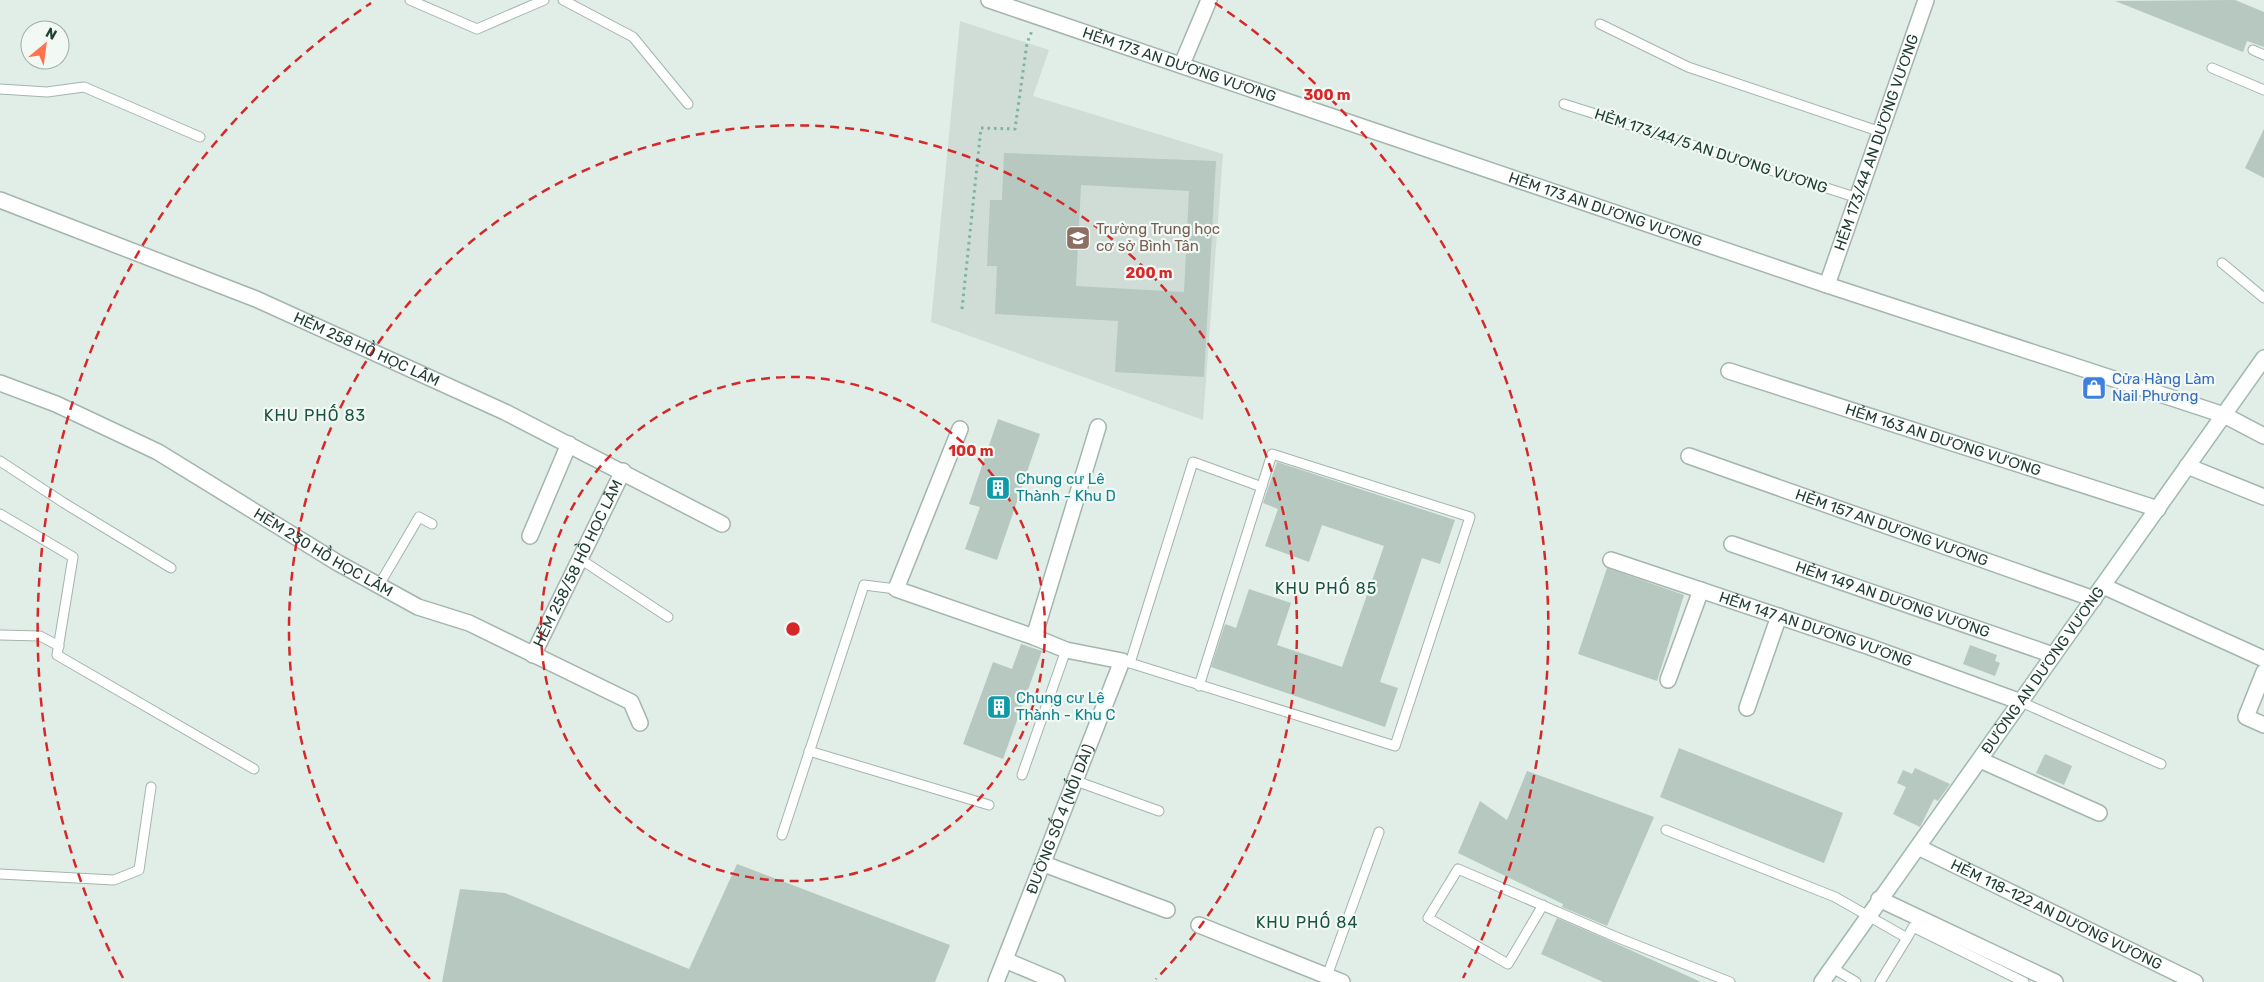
<svg xmlns="http://www.w3.org/2000/svg" width="2264" height="982" viewBox="0 0 2264 982" font-family="Rubik,sans-serif">
<style>
.built{fill:#cfddd6}
.building{fill:#b6c8c0;fill-rule:evenodd}
.lines{fill:none;stroke-linecap:round;stroke-linejoin:round}
.lane-casing{stroke:#a3b5ae;stroke-width:11}
.street-casing{stroke:#a3b5ae;stroke-width:18}
.secondary-casing{stroke:#9eb9af;stroke-width:18}
.path{stroke:#7eb3a1;stroke-width:3;stroke-dasharray:2.5 4;stroke-linecap:butt}
.lane{stroke:#fff;stroke-width:9}
.street{stroke:#fff;stroke-width:15}
.secondary{stroke:#fff;stroke-width:15}
.ring{fill:none;stroke:#d62828;stroke-width:2.5;stroke-dasharray:9 6}
.labels{text-anchor:middle;dominant-baseline:central;stroke-width:4.5;stroke-linejoin:round;paint-order:stroke}
.street-label{font-size:15px;fill:#203f35;stroke:#f2f9f5}
.education-label{font-size:15px;fill:#785e54;stroke:#f2f9f5;text-anchor:start}
.shop-label{font-size:15px;fill:#366cbe;stroke:#f2f9f5;text-anchor:start}
.culture-label{font-size:15px;fill:#0d838f;stroke:#f2f9f5;text-anchor:start}
.neighbourhood-label{font-size:16px;letter-spacing:1px;fill:#1a5343;stroke:#f2f9f5}
.centre{fill:#d62828;stroke:#f2f9f5;stroke-width:2.5}
.ring-label{font-size:15px;text-anchor:middle;font-weight:bold;fill:#d62828;stroke:#f2f9f5;stroke-width:4.5;stroke-linejoin:round;paint-order:stroke}
</style>
<rect width="100%" height="100%" fill="#e1ede7"/>
<polygon class="built" points="960,21 1049,50 1033,96 1223,154 1203,420 931,322"/>
<g class="building">
<polygon points="2235,0 2264,12 2264,47 2247,41 2243,52 2115,1"/>
<polygon points="2264,129 2264,178 2245,168"/>
<path d="M 1004,153 L 1216,161 L 1204,377 L 1115,372 L 1118,321 L 995,314 L 997,266 L 987,266 L 990,200 L 1002,200 ZM 1081,185 L 1189,191 L 1184,292 L 1076,286 Z"/>
<polygon points="998,419 1040,434 997,560 965,549 980,507 969,504"/>
<polygon points="1277,462 1455,520 1440,564 1422,558 1380,682 1398,688 1385,727 1211,667 1225,624 1236,628 1249,589 1291,603 1277,645 1342,667 1384,546 1322,525 1309,562 1265,546 1278,509 1263,503"/>
<polygon points="1607,568 1684,595 1657,681 1578,654"/>
<polygon points="1021,644 1042,651 1003,759 963,744 993,662 1012,669"/>
<polygon points="1970,645 1997,655 1995,661 2000,663 1995,676 1963,664"/>
<polygon points="1679,748 1843,813 1824,863 1660,797"/>
<polygon points="2045,754 2072,766 2064,785 2036,773"/>
<polygon points="1915,768 1950,784 1938,801 1934,799 1920,827 1893,814 1906,787 1897,783 1903,770 1912,774"/>
<polygon points="1527,771 1654,817 1607,926 1562,907 1563,904 1458,853 1480,801 1507,820"/>
<polygon points="737,864 950,945 935,982 442,982 460,889 505,893 689,969"/>
<polygon points="1557,918 1606,939 1701,982 1603,982 1541,954"/>
</g>
<g class="lines">
<defs>
<g id="lane">
<polyline points="410,0 477,29 544,0"/>
<polyline points="563,0 633,37 688,104"/>
<polyline points="1600,24 1688,67 1881,132"/>
<polyline points="2253,50 2264,55"/>
<polyline points="2212,68 2264,90"/>
<polyline points="0,89 47,92 84,87 200,137"/>
<polyline points="1564,104 1858,198"/>
<polyline points="2222,263 2264,298"/>
<polyline points="0,461 64,503 171,568"/>
<polyline points="0,514 73,557 57,655 254,769"/>
<polyline points="580,559 668,617"/>
<polyline points="379,585 419,517 432,524"/>
<polyline points="0,635 40,636 59,646"/>
<polyline points="1125,661 1130,663 1193,462 1262,487"/>
<polyline points="1130,663 1395,746 1470,517 1272,454 1199,686"/>
<polyline points="2021,702 2161,764"/>
<polyline points="809,751 989,805"/>
<polyline points="1022,775 1066,650"/>
<polyline points="1076,781 1159,811"/>
<polyline points="1666,830 1835,897 1907,938 1880,982"/>
<polyline points="782,835 864,585 896,589"/>
<polyline points="0,874 114,880 139,870 151,787"/>
<polyline points="1543,905 1508,964 1428,918 1458,869 1616,937 1730,982"/>
<polyline points="1907,938 1913,927 2024,982"/>
<polyline points="1831,967 1856,982"/>
<polyline points="1327,976 1379,832"/>
</g>
<g id="street">
<path id="s1" d="M 989,0 L 1827,285 L 2224,415 L 2264,436"/>
<polyline points="1182,64 1209,0"/>
<path id="s2" d="M 0,200 L 256,299 L 505,412 L 722,524"/>
<path id="s3" d="M 1827,285 L 1926,0"/>
<path id="s4" d="M 1729,371 L 2158,509"/>
<path id="s5" d="M 0,383 L 56,404 L 158,452 L 338,563 L 418,607 L 469,623 L 631,702 L 640,723"/>
<polyline points="960,429 896,589 1034,637"/>
<path id="s6" d="M 1689,456 L 2094,599"/>
<polyline points="2187,466 2264,497"/>
<polyline points="530,536 569,444"/>
<path id="s7" d="M 1732,544 L 2053,655"/>
<path id="s8" d="M 1611,560 L 1870,647 L 2021,702"/>
<polyline points="2103,586 2264,659"/>
<path id="s9" d="M 533,655 L 623,471"/>
<polyline points="2264,672 2246,717 2264,725"/>
<polyline points="1668,680 1701,590"/>
<polyline points="1747,708 1779,616"/>
<polyline points="1980,760 2099,813"/>
<path id="s10" d="M 1918,847 L 2195,982"/>
<polyline points="1044,864 1167,910"/>
<polyline points="1879,899 2055,982"/>
<polyline points="1199,925 1342,982"/>
<polyline points="1005,960 1057,982"/>
<path id="s11" d="M 996,982 L 1122,661 L 1066,650 L 1034,637 L 1098,427"/>
</g>
<g id="secondary">
<path id="s12" d="M 1822,982 L 2264,358"/>
</g>
</defs>
<use href="#lane" class="lane-casing"/>
<use href="#street" class="street-casing"/>
<use href="#secondary" class="secondary-casing"/>
<polyline class="path" points="962,309 981,128 1015,129 1027,43 1032,31"/>
<use href="#lane" class="lane"/>
<use href="#street" class="street"/>
<use href="#secondary" class="secondary"/>
</g>
<g class="ring">
<circle cx="793" cy="629" r="252"/>
<path d="M430 979A504 504 0 1 1 1156 979"/>
<path d="M123 978A755 755 0 0 1 371 3M1215 3A755 755 0 0 1 1463 978"/>
</g>
<defs>
<symbol id="school-square" viewBox="-11 -11 22 22"><rect x="-9" y="-9" width="18" height="18" rx="4" fill="#8d6e63" stroke="#f2f9f5"/><path d="M0-5L7-2L0 1L-7-2ZM-4 1L0 2.5L4 1V4Q0 6-4 4Z" fill="#fff"/></symbol>
<symbol id="shop-square" viewBox="-11 -11 22 22"><rect x="-9" y="-9" width="18" height="18" rx="4" fill="#3f7fe0" stroke="#f2f9f5"/><path d="M-5-2.5h2.3a2.7 3.5 0 0 1 5.4 0H5L5.5 6h-11ZM-1.5-2.5h3a1.5 2.3 0 0 0-3 0Z" fill="#fff"/></symbol>
<symbol id="building-square" viewBox="-11 -11 22 22"><rect x="-9" y="-9" width="18" height="18" rx="4" fill="#0f9aa8" stroke="#f2f9f5"/><path d="M-4-6H4V6H1V3H-1V6H-4ZM-2.5-4.3h1.7v1.8h-1.7ZM.8-4.3h1.7v1.8H.8ZM-2.5-1h1.7V.8h-1.7ZM.8-1h1.7V.8H.8Z" fill="#fff"/></symbol>
</defs>
<g fill-rule="evenodd">
<use href="#school-square" x="1064" y="224" width="28" height="28"/>
<use href="#shop-square" x="2080" y="374" width="28" height="28"/>
<use href="#building-square" x="984" y="474" width="28" height="28"/>
<use href="#building-square" x="985" y="693" width="28" height="28"/>
</g>
<g class="labels">
<g class="street-label">
<text stroke="none"><textPath href="#s1" startOffset="201">HẺM 173 AN DƯƠNG VƯƠNG</textPath></text>
<text stroke="none"><textPath href="#s3" startOffset="151">HẺM 173/44 AN DƯƠNG VƯƠNG</textPath></text>
<text transform="translate(1711 151) rotate(18)">HẺM 173/44/5 AN DƯƠNG VƯƠNG</text>
<text stroke="none"><textPath href="#s1" startOffset="651">HẺM 173 AN DƯƠNG VƯƠNG</textPath></text>
<text stroke="none"><textPath href="#s2" startOffset="396">HẺM 258 HỒ HỌC LÃM</textPath></text>
<text stroke="none"><textPath href="#s4" startOffset="225">HẺM 163 AN DƯƠNG VƯƠNG</textPath></text>
<text stroke="none"><textPath href="#s6" startOffset="215">HẺM 157 AN DƯƠNG VƯƠNG</textPath></text>
<text stroke="none"><textPath href="#s5" startOffset="366">HẺM 230 HỒ HỌC LÃM</textPath></text>
<text stroke="none"><textPath href="#s9" startOffset="102">HẺM 258/58 HỒ HỌC LÃM</textPath></text>
<text stroke="none"><textPath href="#s7" startOffset="170">HẺM 149 AN DƯƠNG VƯƠNG</textPath></text>
<text stroke="none"><textPath href="#s8" startOffset="216">HẺM 147 AN DƯƠNG VƯƠNG</textPath></text>
<text stroke="none"><textPath href="#s12" startOffset="382">ĐƯỜNG AN DƯƠNG VƯƠNG</textPath></text>
<text stroke="none"><textPath href="#s11" startOffset="175">ĐƯỜNG SỐ 4 (NỐI DÀI)</textPath></text>
<text stroke="none"><textPath href="#s10" startOffset="154">HẺM 118-122 AN DƯƠNG VƯƠNG</textPath></text>
</g>
<g class="education-label">
<text x="1096" y="229">Trường Trung học<tspan x="1096" dy="17">cơ sở Bình Tân</tspan></text>
</g>
<g class="shop-label">
<text x="2112" y="379">Cửa Hàng Làm<tspan x="2112" dy="17">Nail Phương</tspan></text>
</g>
<g class="culture-label">
<text x="1016" y="479">Chung cư Lê<tspan x="1016" dy="17">Thành - Khu D</tspan></text>
<text x="1016" y="698">Chung cư Lê<tspan x="1016" dy="17">Thành - Khu C</tspan></text>
</g>
<g class="neighbourhood-label">
<text x="315" y="415">KHU PHỐ 83</text>
<text x="1326" y="588">KHU PHỐ 85</text>
<text x="1307" y="922">KHU PHỐ 84</text>
</g>
</g>
<circle cx="793" cy="629" r="8" class="centre"/>
<g class="ring-label">
<text x="1327" y="100">300 m</text>
<text x="1149" y="278">200 m</text>
<text x="971" y="456">100 m</text>
</g>
<g transform="translate(45 45) rotate(29)"><circle r="24" fill="#f2f9f5" stroke="#9eafa8"/>
<path d="M0-4L9 19L0 12L-9 19Z" fill="#fe724e"/>
<text y="-8" font-size="14" font-weight="bold" text-anchor="middle" fill="#203f35">N</text>
</g>
</svg>
